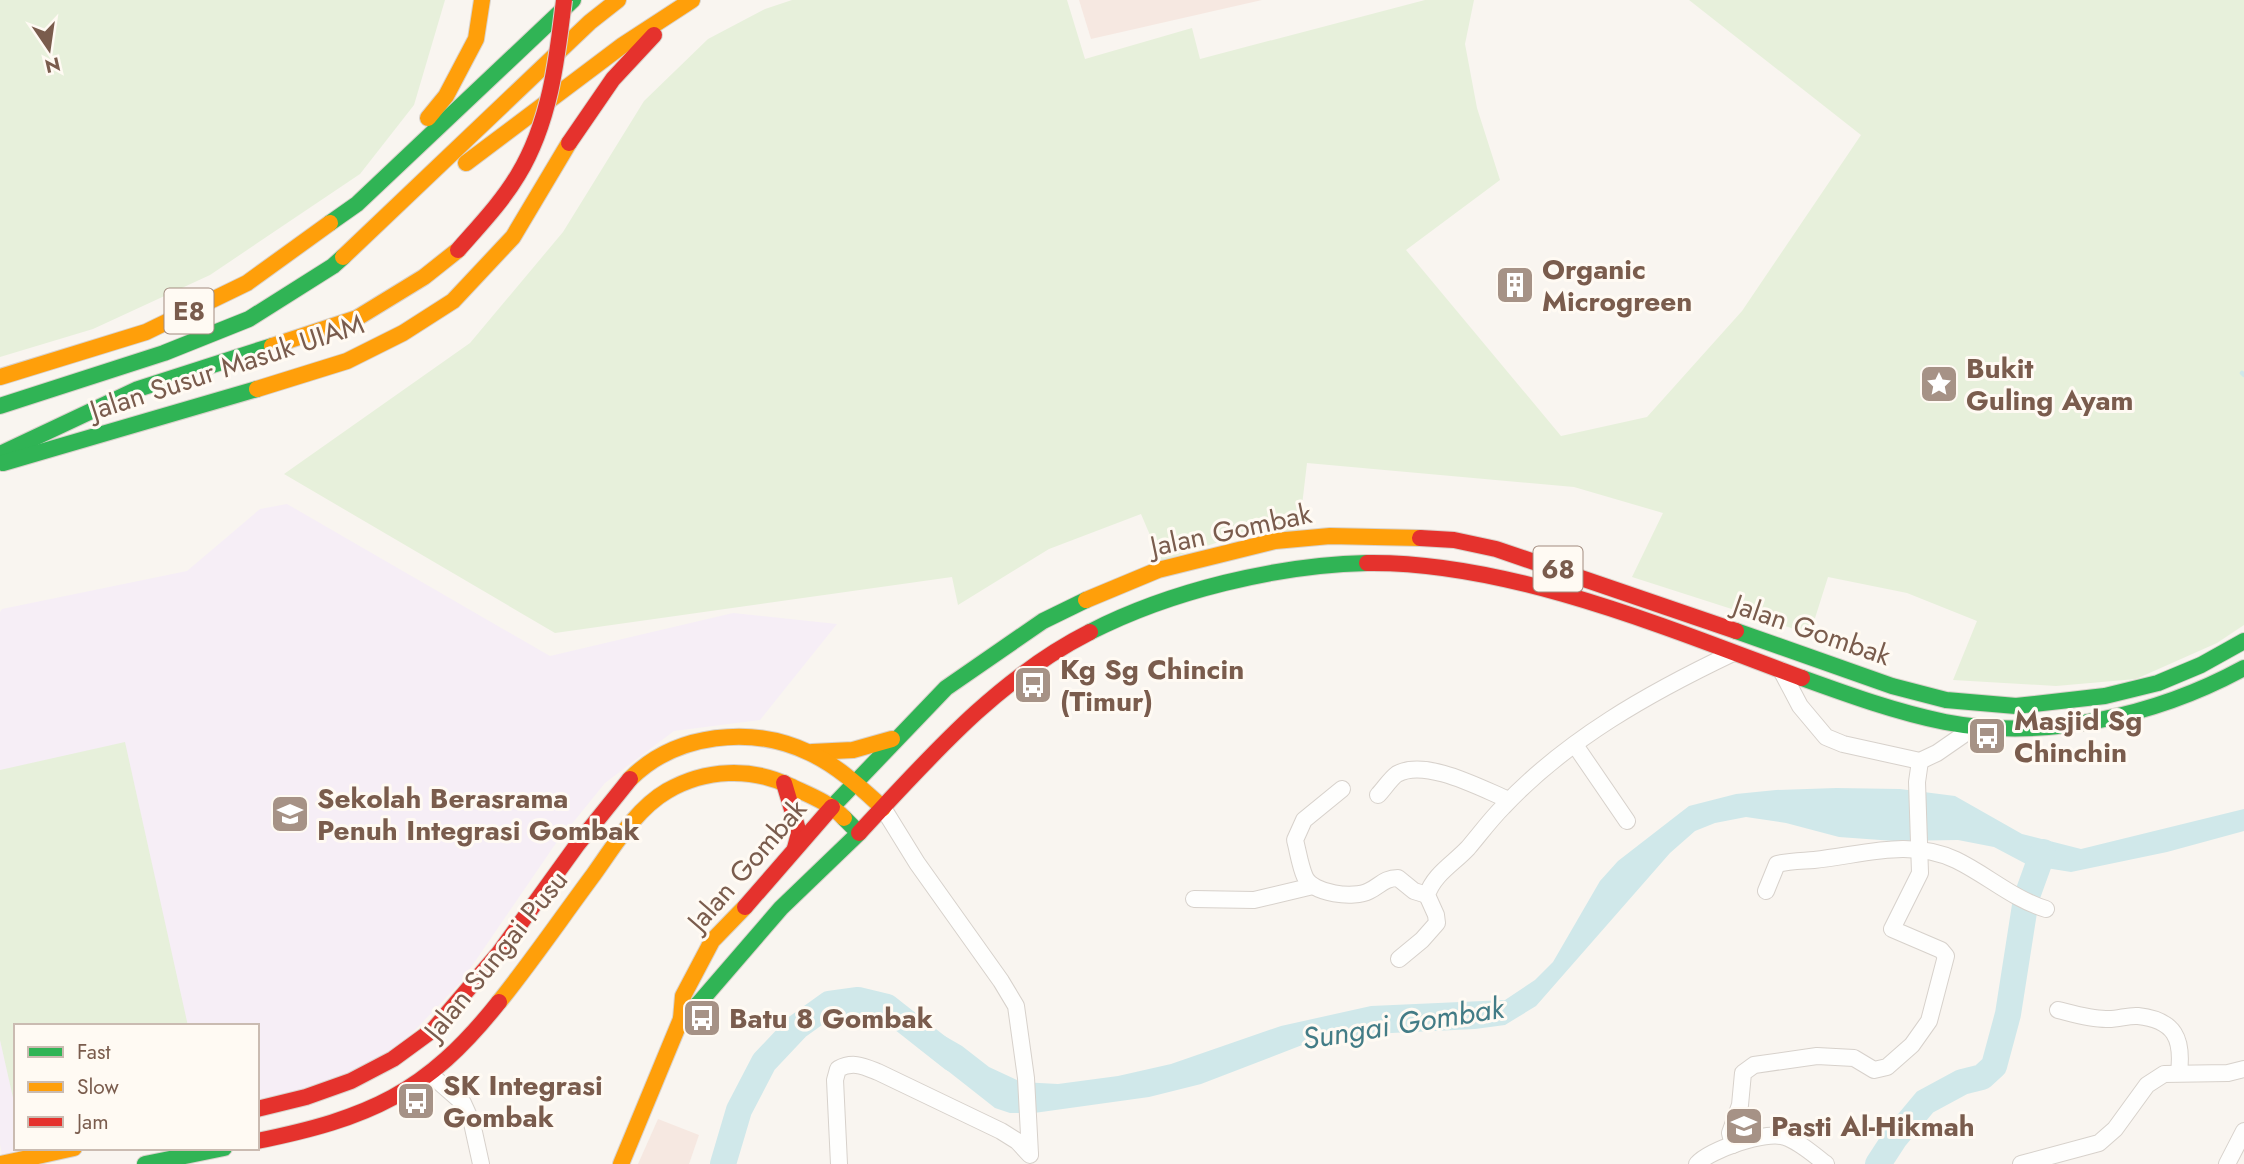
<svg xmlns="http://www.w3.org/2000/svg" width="2244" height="1164" viewBox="0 0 2244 1164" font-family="Jost,sans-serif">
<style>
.commercial{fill:#f6e8e1}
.education{fill:#f6eef6}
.green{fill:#e7f0db}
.water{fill:#d0e8ea}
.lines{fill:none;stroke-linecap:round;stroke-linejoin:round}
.stream{stroke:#d0e8ea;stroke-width:4.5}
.river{stroke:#d0e8ea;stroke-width:26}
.street-casing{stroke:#d7d1cb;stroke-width:18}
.fast-casing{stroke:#d9d2cb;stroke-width:18}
.slow-casing{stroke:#d9d2cb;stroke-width:18}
.jam-casing{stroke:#d9d2cb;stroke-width:18}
.street{stroke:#fefefd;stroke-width:16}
.fast{stroke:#30b455;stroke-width:16}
.slow{stroke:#ff9f0a;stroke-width:16}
.jam{stroke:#e5322d;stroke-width:16}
.jam-bridge-casing{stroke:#dad1cc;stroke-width:18;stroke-linecap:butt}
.jam-bridge{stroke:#e5322d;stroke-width:16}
.labels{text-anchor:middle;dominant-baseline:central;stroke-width:6;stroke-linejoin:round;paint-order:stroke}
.shield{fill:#fffaf3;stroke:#a28b7f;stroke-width:2}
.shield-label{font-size:26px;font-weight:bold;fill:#7a5c4d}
.poi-label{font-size:28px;font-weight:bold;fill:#7a5c4d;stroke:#fffaf3;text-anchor:start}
.street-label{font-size:28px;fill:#7a5c4d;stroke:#fffaf3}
.water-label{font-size:30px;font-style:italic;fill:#437c86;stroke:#fffaf3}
</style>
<rect width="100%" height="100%" fill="#f9f5f0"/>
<g class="commercial">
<polygon points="1079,0 1262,0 1091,39"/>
<polygon points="658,1119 699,1135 689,1164 638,1164"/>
</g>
<polygon class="education" points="287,504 550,656 733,613 837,624 760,720 674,731 605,783 554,846 461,982 395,1051 304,1094 257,1103 257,1026 16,1026 16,1148 35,1148 2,1155 0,1144 0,612 2,609 187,571 260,509"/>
<g class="green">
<polygon points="0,0 445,0 414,105 360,174 210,275 93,329 0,357"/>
<polygon points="792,0 1067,0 1085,59 1192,28 1200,59 1425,0 1474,0 1465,44 1477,108 1500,180 1406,250 1561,436 1647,417 1742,311 1861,135 1689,0 2244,0 2244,625 2217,643 2136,679 2056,686 1953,680 1977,621 1907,593 1828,577 1810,634 1632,577 1663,513 1574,487 1307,463 1299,531 1231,538 1161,561 1141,514 1049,549 958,605 952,577 555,633 284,474 470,343 563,232 644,101 708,39 765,9"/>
<polygon points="125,742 188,1026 16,1026 16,1111 0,1040 0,770"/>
</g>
<polygon class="water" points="1836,788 1900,789 1955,796 2022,834 2081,849 2244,809 2244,831 2167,852 2071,872 2028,865 1994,847 1958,840 1894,841 1839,837 1786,823 1746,817 1715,823 1695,831 1670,853 1536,1006 1505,1025 1475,1029 1371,1034 1310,1042 1201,1084 1149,1097 1034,1113 1010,1113 995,1108 920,1049 929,1027 962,1046 989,1067 1021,1082 1058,1084 1118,1076 1171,1064 1281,1026 1371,1006 1505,1000 1535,980 1553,962 1600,881 1618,861 1689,806 1736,794 1776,790"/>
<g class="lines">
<polyline class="stream" points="2242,373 2244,375"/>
<g class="river">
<polyline points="723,1164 739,1110 764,1062 797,1027 829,1004 858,1000 887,1007 953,1059"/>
<polyline points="1878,1164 1895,1138 1925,1102 1962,1082 1982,1077 1994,1066 2008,1014 2026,899 2043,852"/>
</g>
<defs>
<g id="street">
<polyline points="1781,670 1800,706 1826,737 1843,744 1920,761 1937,753 1976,726"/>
<polyline points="1575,745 1627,821"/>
<path d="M 1342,789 L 1304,820 L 1295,840 C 1298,851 1300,866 1305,877 C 1313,894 1354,899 1369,891 C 1380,886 1384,878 1398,878 L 1414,891 L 1427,895"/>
<path d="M 1378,795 C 1384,789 1390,779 1397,774 C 1426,758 1482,789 1509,800"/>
<polyline points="883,808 917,863 1001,981 1016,1006 1026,1078 1030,1154"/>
<path d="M 1766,891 L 1777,864 C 1790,861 1802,861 1814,860 C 1863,855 1909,838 1956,860 C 1987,875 2013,899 2046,909"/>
<polyline points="1194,899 1254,900 1313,886"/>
<path d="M 1399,959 L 1422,940 L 1437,923 L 1436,915 L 1427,895 C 1434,874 1453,864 1468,848 C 1480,834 1490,820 1503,807 C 1567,739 1649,693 1733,653"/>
<path d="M 2058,1010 C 2074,1014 2090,1019 2106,1019 C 2117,1020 2128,1015 2138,1016 C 2175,1020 2183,1039 2179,1072"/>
<polyline points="430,1074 463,1103 472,1123 481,1164"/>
<polyline points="1733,1145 1730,1133 1740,1105 1743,1073 1754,1065 1817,1056 1854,1058 1874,1070 1887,1067 1912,1045 1929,1021 1946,956 1941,950 1892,929 1920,873 1917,782 1920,761"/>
<path d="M 839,1164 L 835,1080 L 838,1069 C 853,1061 863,1066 878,1072 L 1001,1131 L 1017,1141 L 1030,1155"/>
<path d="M 1697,1164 C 1710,1150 1766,1130 1785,1137 C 1800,1142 1814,1155 1826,1164"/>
<polyline points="2021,1164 2099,1143 2115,1129 2147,1085 2164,1074 2228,1073 2244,1069"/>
<polyline points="2227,1164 2244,1131"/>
</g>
<g id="fast">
<polyline points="330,223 357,204 573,0"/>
<polyline points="0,406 164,353 249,319 333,266 343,257"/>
<polyline points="0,454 138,389 272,346"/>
<polyline points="3,463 257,389"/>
<polyline points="1736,631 1892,686 1946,700 2016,706 2105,696 2158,683 2201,665 2244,641"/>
<path d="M 1090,632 C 1170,591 1277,565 1367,563"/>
<path d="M 1802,678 C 1849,695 1896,712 1945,722 C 2045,741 2156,716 2244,668"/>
<polyline points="832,807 946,688 1043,621 1086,600"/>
<polyline points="681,1019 699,1003 781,908 859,833 844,818"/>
<polyline points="145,1164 224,1148"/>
</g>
<g id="slow">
<polyline points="428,118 446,96 476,39 482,0"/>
<polyline points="466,163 623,45 692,0"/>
<polyline points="343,257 590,22 618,0"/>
<polyline points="272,346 357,318 424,277 458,250"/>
<polyline points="0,377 146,332 247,283 330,223"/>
<polyline points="257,389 347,361 403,333 453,301 513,237 569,143"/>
<polyline points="1086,600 1158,570 1275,541 1330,536 1420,538"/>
<polyline points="812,752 853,750 892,739"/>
<path d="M 630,779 C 676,733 752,725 810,753 C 838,766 861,788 883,808"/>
<path d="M 499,1002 C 532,961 562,917 594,874 C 614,846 636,809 667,791 C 705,769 751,767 790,786 C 809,795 829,802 844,818"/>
<polyline points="1,1164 74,1148"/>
<polyline points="621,1164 681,1019 683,996 712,941 745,907"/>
</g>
<g id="jam">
<polyline points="569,143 613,79 654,35"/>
<polyline points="1420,538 1454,540 1496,549 1736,631"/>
<path d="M 1367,563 C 1509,561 1670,629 1802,678"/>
<polyline points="784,783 799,833 795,848"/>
<path d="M 859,833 C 929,758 997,679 1090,632"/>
<polyline points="745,907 832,807"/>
<polyline points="257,1109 306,1097 351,1081 393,1059 434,1029 499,953 577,845 630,779"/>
<path d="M 257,1141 C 369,1118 426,1094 499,1002"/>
</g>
</defs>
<use href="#street" class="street-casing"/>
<use href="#fast" class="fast-casing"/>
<use href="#slow" class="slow-casing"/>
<use href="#jam" class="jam-casing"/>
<use href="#street" class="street"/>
<use href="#fast" class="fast"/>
<use href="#slow" class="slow"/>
<use href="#jam" class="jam"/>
<defs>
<path id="jam-bridge" d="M 458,250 C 479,226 502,202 518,175 C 550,122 557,60 564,0"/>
</defs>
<use href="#jam-bridge" class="jam-bridge-casing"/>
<use href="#jam-bridge" class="jam-bridge"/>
</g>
<defs>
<symbol id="building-square" viewBox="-11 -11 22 22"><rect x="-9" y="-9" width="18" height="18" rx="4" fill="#a69286" stroke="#fffaf3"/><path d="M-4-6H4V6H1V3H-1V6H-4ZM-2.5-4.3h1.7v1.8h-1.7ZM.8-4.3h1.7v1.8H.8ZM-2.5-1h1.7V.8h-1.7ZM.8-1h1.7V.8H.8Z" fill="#fff"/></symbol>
<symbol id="sight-square" viewBox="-11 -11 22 22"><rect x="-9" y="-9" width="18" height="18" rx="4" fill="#a69286" stroke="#fffaf3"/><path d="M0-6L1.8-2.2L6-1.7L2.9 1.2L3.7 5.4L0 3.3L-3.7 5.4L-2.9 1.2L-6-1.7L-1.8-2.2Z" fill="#fff"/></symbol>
<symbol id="bus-square" viewBox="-11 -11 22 22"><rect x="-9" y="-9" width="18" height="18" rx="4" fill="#a69286" stroke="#fffaf3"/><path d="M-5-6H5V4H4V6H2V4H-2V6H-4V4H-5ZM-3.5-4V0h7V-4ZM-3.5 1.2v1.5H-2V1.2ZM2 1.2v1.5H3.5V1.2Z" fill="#fff"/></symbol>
<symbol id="school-square" viewBox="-11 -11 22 22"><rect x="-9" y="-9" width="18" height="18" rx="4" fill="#a69286" stroke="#fffaf3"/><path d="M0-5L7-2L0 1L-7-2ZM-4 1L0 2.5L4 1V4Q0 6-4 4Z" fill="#fff"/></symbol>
</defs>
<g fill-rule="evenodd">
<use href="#building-square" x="1493" y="263" width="44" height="44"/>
<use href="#sight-square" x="1917" y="362" width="44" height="44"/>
<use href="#bus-square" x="1011" y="663" width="44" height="44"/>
<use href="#bus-square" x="1965" y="714" width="44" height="44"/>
<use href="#school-square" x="268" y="792" width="44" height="44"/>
<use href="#bus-square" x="680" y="996" width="44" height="44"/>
<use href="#bus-square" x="394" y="1079" width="44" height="44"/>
<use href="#school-square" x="1722" y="1104" width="44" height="44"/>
</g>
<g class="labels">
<g class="shield">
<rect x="164.5" y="288.5" width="49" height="45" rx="5"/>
<rect x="1533.5" y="546.5" width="49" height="45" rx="5"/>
</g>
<g class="shield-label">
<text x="189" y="311">E8</text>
<text x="1558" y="569">68</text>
</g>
<g class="poi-label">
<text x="1542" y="269">Organic<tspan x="1542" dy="32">Microgreen</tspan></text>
<text x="1966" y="368">Bukit<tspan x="1966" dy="32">Guling Ayam</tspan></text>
<text x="1060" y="669">Kg Sg Chincin<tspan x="1060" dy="32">(Timur)</tspan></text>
<text x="2014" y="720">Masjid Sg<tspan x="2014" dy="32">Chinchin</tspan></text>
<text x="317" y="798">Sekolah Berasrama<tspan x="317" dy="32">Penuh Integrasi Gombak</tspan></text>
<text x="729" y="1018">Batu 8 Gombak</text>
<text x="443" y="1085">SK Integrasi<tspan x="443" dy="32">Gombak</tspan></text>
<text x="1771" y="1126">Pasti Al-Hikmah</text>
</g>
<g class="street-label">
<text transform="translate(227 367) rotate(-18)">Jalan Susur Masuk UIAM</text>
<text transform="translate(1231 530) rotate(-12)">Jalan Gombak</text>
<text transform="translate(1812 630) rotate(19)">Jalan Gombak</text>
<text transform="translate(747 865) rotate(-49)">Jalan Gombak</text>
<text transform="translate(496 955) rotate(-51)">Jalan Sungai Pusu</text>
</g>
<g class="water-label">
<text transform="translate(1403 1023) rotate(-9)">Sungai Gombak</text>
</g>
</g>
<rect x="14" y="1024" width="245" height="126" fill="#fffaf3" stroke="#cabbb1" stroke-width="2"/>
<rect x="28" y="1047" width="35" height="10" fill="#30b455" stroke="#cabbb1" stroke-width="2"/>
<text x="77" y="1059" font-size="21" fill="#7a5c4d">Fast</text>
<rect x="28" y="1082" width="35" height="10" fill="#ff9f0a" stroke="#cabbb1" stroke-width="2"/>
<text x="77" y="1094" font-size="21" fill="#7a5c4d">Slow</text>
<rect x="28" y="1117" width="35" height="10" fill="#e5322d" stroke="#cabbb1" stroke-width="2"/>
<text x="77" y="1129" font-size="21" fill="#7a5c4d">Jam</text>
<g transform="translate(49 49) rotate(167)" stroke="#fffaf3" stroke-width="5" paint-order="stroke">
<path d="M0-5L12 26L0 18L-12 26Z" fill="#7a5c4d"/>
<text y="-10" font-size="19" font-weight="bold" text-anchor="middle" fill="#7a5c4d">N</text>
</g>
</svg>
